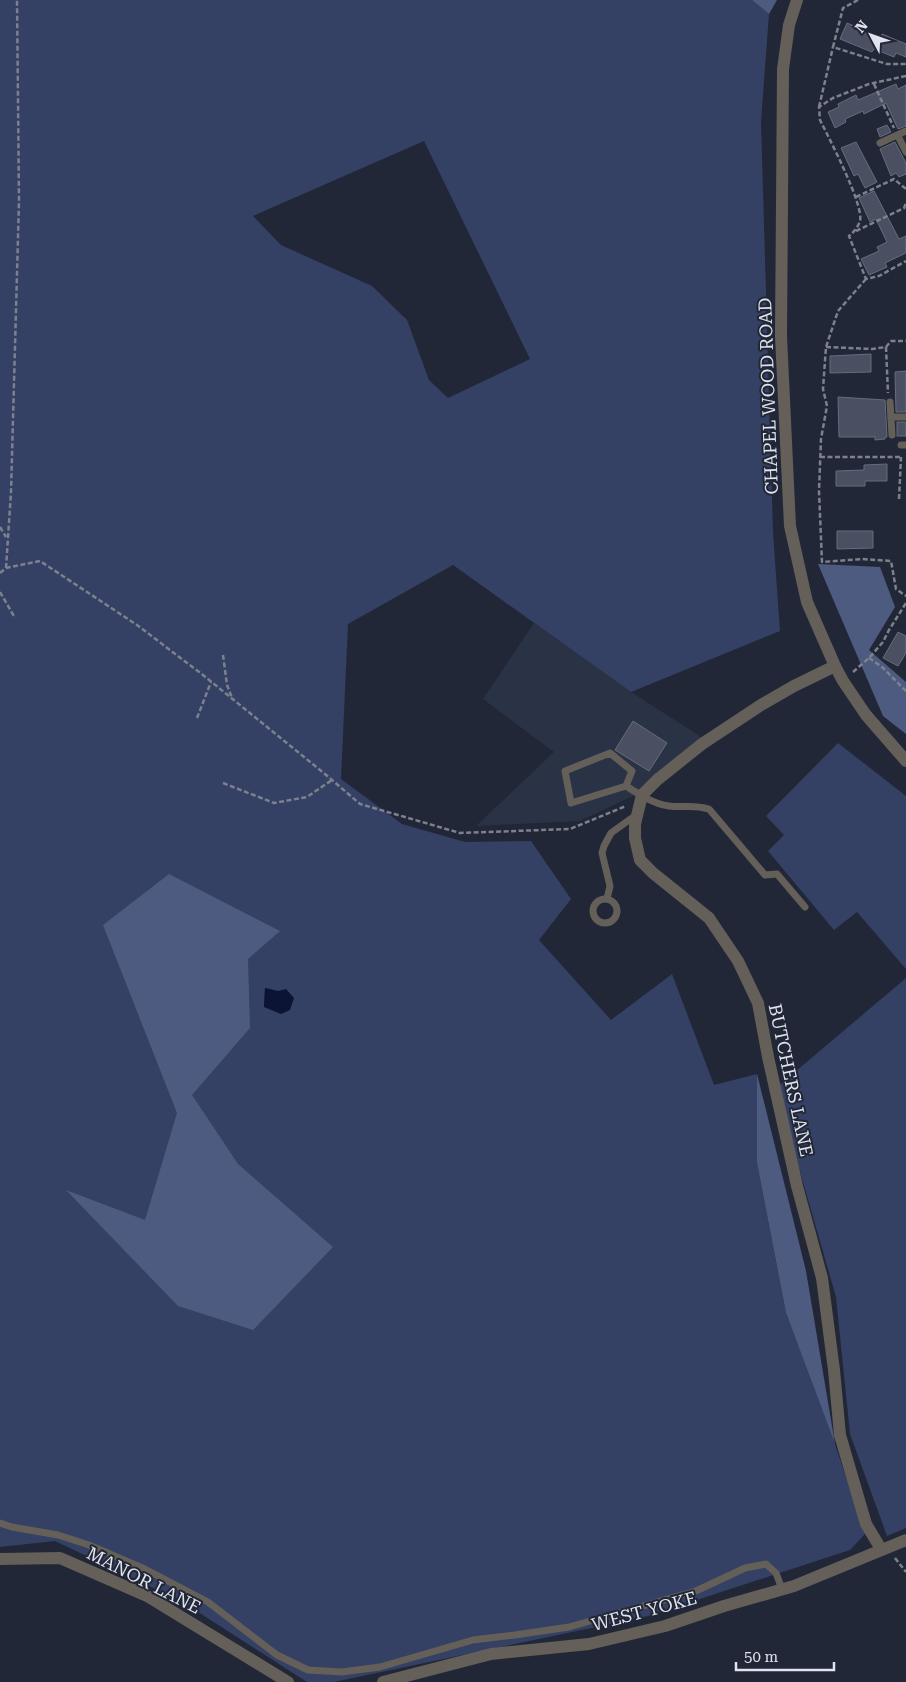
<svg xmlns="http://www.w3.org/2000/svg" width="906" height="1682" viewBox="0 0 906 1682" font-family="'Roboto Serif',serif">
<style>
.built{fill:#2a3245}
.green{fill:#344064;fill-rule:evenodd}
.forest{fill:#4e5b81}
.water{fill:#0b1434}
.building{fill:#4a5061;stroke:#656c7d}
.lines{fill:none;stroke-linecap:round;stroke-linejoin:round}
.path{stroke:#7c818d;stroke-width:2.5;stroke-dasharray:5 2.5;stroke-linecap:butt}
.service{stroke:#645f58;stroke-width:7}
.minor{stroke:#645f58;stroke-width:12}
.labels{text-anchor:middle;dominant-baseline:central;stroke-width:4;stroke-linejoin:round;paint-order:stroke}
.street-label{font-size:18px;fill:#e0e4ee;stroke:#212736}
</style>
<rect width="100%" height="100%" fill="#212736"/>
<polygon class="built" points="534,623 631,692 703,738 633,796 580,821 476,826 554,752 483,699"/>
<g class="green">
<path d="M 0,0 L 752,0 L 769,14 L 761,122 L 773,532 L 780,631 L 631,692 L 453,565 L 348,624 L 341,779 L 402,824 L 465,842 L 531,841 L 571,899 L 539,940 L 611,1020 L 672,974 L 714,1085 L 757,1074 L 757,1163 L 786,1313 L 835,1444 L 865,1534 L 850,1550 L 648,1616 L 334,1682 L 307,1682 L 181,1601 L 55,1541 L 0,1547 ZM 424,141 L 530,359 L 448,398 L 429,380 L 407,320 L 372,286 L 281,245 L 253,216 ZM 265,988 L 278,991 L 264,1007 Z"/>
<polygon points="838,743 906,796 906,969 857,912 834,930 768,851 784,835 766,816"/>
<polygon points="906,978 906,1528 887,1536 850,1434 836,1297 776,1088"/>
</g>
<g class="forest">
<polygon points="752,0 777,0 769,14"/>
<polygon points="818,564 880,567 895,607 869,650 906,682 906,734 883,716"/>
<polygon points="169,874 280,931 248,959 250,1028 192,1095 238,1164 333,1247 253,1330 178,1306 66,1190 145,1220 177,1113 103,925"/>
<polygon points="757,1074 806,1271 835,1444 786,1313 757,1163"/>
</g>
<polygon class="water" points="265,988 278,991 286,989 294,998 290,1010 281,1014 264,1007"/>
<g class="building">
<polygon points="847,23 881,37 882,34 906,44 906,57 896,53 894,57 874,49 872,52 840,39"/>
<polygon points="896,84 898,89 906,85 906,126 898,129 886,103 864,114 863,111 845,119 846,122 835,128 828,112 839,107 838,104 856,95 858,100"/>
<polygon points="887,125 891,132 880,137 877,129"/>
<polygon points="856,142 877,182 865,188 858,174 854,176 841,148"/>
<polygon points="895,142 906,163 906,174 899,177 896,173 891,176 880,149"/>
<polygon points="874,191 899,239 906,236 906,253 885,263 887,267 869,275 861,259 879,251 877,247 887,242 876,219 870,222 859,198"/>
<polygon points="871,354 871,372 830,373 830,356"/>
<polygon points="906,371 906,412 896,412 895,372"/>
<polygon points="838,397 885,400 887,437 885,437 885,439 875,440 875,437 839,437"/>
<rect x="897" y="422" width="9" height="14"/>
<polygon points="887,464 887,481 865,481 865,486 836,486 836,471 864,470 864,465"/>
<polygon points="837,531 873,531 873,548 837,549"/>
<polygon points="898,632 906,636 906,653 898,666 883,658"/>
<polygon points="633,721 667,743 649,771 615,750"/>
</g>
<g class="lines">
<g class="path">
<polyline points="858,0 843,8 833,47 887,64 906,64"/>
<path d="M 906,76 L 869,84 L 833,98 L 819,107 L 820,120 C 829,138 864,205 860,221 C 858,227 854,232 849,236 L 866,279 L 879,276 L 906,261"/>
<polyline points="874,84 894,128"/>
<polyline points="819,107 833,47"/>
<polyline points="856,197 894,179 906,189"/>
<polyline points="856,231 904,208 906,203"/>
<polyline points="866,279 838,311 826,347 823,389 827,406 821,439 819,491 822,562 862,559 891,561 896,589 906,596"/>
<polyline points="826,347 872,349 886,347 891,341 906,341"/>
<polyline points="886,347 888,393"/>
<polyline points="820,457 901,457"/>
<polyline points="899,499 901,457"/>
<polyline points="0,527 6,537"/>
<polyline points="6,568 11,492 19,201 17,0"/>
<polyline points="0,573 6,568 40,561 137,625 203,675 325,774 360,804 460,833 570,829 626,806"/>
<polyline points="0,592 15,618"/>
<polyline points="223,655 227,685 232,698"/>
<polyline points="869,658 882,667 906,691"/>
<polyline points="853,672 869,658 883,642 889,630 906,603"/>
<polyline points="197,718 211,682"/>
<polyline points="223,783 274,803 307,797 332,780"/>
<polyline points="895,1558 906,1572"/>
</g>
<g class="service">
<polyline points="898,136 906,152"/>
<polyline points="880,143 906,131"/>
<polyline points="890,402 892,435"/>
<polyline points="891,417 906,417"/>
<polyline points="901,445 906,445"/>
<path d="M 626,786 L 632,771 L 610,753 L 565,771 L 571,803 L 626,786 C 639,794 653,804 669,806 C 684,808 692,804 709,809 L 765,875 L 777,874 L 805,907"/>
<polyline points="607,899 610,886 602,853 604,846 611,833 636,815"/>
<circle cx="605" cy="911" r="12"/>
<polyline points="0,1523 12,1527 58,1535 89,1545 145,1569 208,1602 277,1655 308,1670 342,1672 380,1667 473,1640 515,1635 569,1627 696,1591 745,1568 766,1564 776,1573 782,1589"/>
</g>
<g class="minor">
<polyline points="797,0 789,25 783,69 781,336 790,526 807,602 835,666 843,681 866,715 906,761"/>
<polyline points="835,666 794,686 761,705 702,744 657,780 642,795 635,824 635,838 640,860 653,873 709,918 738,961 758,1003 768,1057 797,1186 822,1278 834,1370 840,1435 866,1524 881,1549"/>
<polyline points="0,1559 60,1558 147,1596 288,1682"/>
<polyline points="383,1682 491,1654 589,1644 665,1626 724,1606 794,1586 906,1540"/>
</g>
</g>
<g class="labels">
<g class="street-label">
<text transform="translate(768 396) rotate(-92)">CHAPEL WOOD ROAD</text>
<text transform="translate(791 1080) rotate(78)">BUTCHERS LANE</text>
<text transform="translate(144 1580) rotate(27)">MANOR LANE</text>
<text transform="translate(644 1611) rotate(-15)">WEST YOKE</text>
</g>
</g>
<g transform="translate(871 35) rotate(311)" stroke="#212736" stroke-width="4" paint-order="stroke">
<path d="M0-4L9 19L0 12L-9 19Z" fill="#e0e4ee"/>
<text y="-8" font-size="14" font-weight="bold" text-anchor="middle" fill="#e0e4ee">N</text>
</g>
<path d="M736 1662v8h98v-8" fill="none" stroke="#e0e4ee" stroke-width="2.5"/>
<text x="744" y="1662" font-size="15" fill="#e0e4ee" stroke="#212736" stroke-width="4" paint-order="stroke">50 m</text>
</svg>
